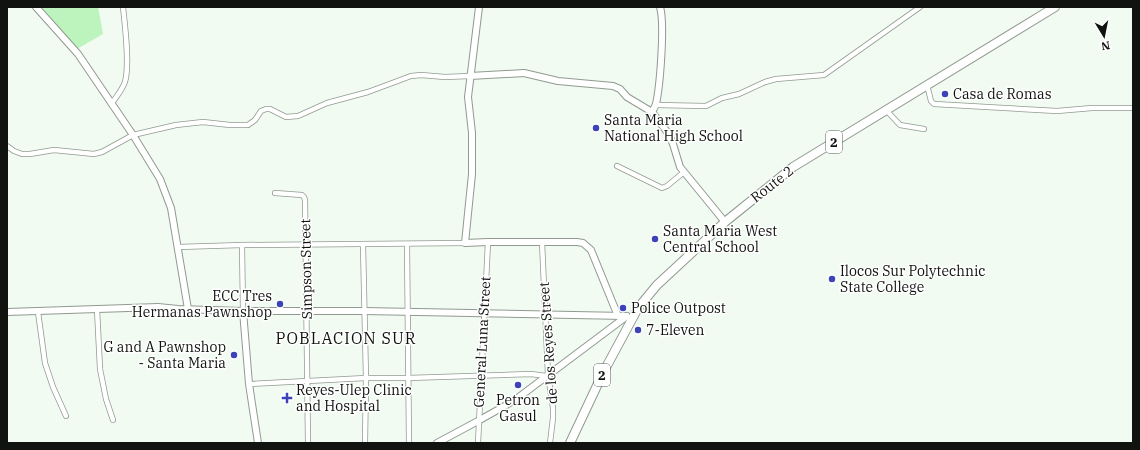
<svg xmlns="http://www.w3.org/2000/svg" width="1140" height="450" viewBox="0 0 1140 450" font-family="'IBM Plex Serif',serif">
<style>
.green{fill:#bdf3bc}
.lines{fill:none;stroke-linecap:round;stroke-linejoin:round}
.street-casing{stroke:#919a91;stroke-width:6}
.secondary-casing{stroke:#919a91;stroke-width:8}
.highway-casing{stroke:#919a91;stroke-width:10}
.street{stroke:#fff;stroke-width:4.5}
.secondary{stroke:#fff;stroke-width:6}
.highway{stroke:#fff;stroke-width:8}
.poi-dot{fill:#3b43b7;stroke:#fff;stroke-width:1.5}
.labels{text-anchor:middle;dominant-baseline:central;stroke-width:3;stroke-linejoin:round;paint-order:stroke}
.shield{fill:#fff;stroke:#585a58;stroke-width:1}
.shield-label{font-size:13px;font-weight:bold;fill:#101310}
.poi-label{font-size:14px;fill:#101310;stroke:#fff;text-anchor:start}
.street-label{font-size:14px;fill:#101310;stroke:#fff}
.quarter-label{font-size:16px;letter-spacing:1px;fill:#101310;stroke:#fff}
</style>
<rect width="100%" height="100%" fill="#f1fbf1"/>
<polygon class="green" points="42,7 98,7 103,34 77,49"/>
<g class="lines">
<defs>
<g id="street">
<polyline points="927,85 931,101 934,104 1057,111 1092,108 1133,108"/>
<path d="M 112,103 C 117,96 122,90 125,82 C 130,64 125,26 123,7"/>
<polyline points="656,105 706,106 722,98 739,94 765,82 776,79 824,75 920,7"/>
<polyline points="886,110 900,125 924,129"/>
<polyline points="7,146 14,151 22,154 30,154 54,150 94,154 102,152 133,135 176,125 203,122 230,125 248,125 255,120 261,111 266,109 270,109 286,117 298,116 327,103 368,92 411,76 421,75 445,77 470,76"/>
<polyline points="617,166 662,188 667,186 684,172"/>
<polyline points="275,193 302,195 304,197 305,200 308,443"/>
<polyline points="542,242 548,375 553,408 553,418 550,443"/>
<polyline points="407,244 409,443"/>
<polyline points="242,245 243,311"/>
<polyline points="363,245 366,378 365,443"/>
<polyline points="178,247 242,245 465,243"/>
<polyline points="97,309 100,369 106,399 113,420"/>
<polyline points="38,312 45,363 53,387 66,416"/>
<polyline points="249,384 366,378 408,378 531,374 546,376"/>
<polyline points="478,443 488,242"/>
</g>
<g id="secondary">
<polyline points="36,7 78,54 133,135 160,179 171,208 188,309"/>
<polyline points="479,7 468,97 472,133 472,174 465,243 488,242 577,242 583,243 591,250 618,316"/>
<polyline points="470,76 524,73 558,81 613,86 620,89 627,97 652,112 668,133 673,144 680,167 725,222"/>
<path d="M 652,112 C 653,110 655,107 656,104 C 660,86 665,24 660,7"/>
<polyline points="243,311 249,384 258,443"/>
<polyline points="7,312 158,307 178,309 243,311 364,311 626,316"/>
<polyline points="437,443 478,421 515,400 627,316"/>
</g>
<polyline id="highway" points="570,443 603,373 638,308 657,285 725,222 793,167 1055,7"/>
</defs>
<use href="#street" class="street-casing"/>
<use href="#secondary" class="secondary-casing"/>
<use href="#highway" class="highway-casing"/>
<use href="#street" class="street"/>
<use href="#secondary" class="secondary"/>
<use href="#highway" class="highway"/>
</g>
<g class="poi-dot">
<circle cx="945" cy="94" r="4"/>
<circle cx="596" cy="128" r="4"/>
<circle cx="655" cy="239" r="4"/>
<circle cx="832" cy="279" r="4"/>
<circle cx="280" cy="304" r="4"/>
<circle cx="623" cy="308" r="4"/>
<circle cx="638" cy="330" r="4"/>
<circle cx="234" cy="355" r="4"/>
<circle cx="518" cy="385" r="4"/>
<path d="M285 392h4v4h4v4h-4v4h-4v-4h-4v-4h4z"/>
</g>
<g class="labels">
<g class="shield">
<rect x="826" y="131" width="16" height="22" rx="3"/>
<rect x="594" y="364" width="16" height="22" rx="3"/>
</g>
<g class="shield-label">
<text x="834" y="142">2</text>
<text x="602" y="375">2</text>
</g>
<g class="poi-label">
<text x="953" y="94">Casa de Romas</text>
<text x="604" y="120">Santa Maria<tspan x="604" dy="16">National High School</tspan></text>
<text x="663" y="231">Santa Maria West<tspan x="663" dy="16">Central School</tspan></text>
<text x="840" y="271">Ilocos Sur Polytechnic<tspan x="840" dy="16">State College</tspan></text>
<text x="272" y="296" text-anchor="end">ECC Tres<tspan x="272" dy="16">Hermanas Pawnshop</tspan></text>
<text x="631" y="308">Police Outpost</text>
<text x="646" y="330">7-Eleven</text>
<text x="226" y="347" text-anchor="end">G and A Pawnshop<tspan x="226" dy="16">- Santa Maria</tspan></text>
<text x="296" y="390">Reyes-Ulep Clinic<tspan x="296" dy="16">and Hospital</tspan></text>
<text x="518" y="400" text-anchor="middle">Petron<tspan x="518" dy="16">Gasul</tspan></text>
</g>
<g class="street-label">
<text transform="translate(772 184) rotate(-38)">Route 2</text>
<text transform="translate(306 269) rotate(-91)">Simpson Street</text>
<text transform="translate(482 342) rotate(-87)">General Luna Street</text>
<text transform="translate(548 343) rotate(-94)">de los Reyes Street</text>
</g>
<g class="quarter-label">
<text x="346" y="338">POBLACION SUR</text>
</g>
</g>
<rect width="1140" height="450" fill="none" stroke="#101310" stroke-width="16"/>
<g transform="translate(1104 36) rotate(170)" stroke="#ffffff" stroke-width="3" paint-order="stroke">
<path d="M0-3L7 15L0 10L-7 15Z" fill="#101310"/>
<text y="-6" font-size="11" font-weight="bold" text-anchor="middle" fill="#101310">N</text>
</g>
</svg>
